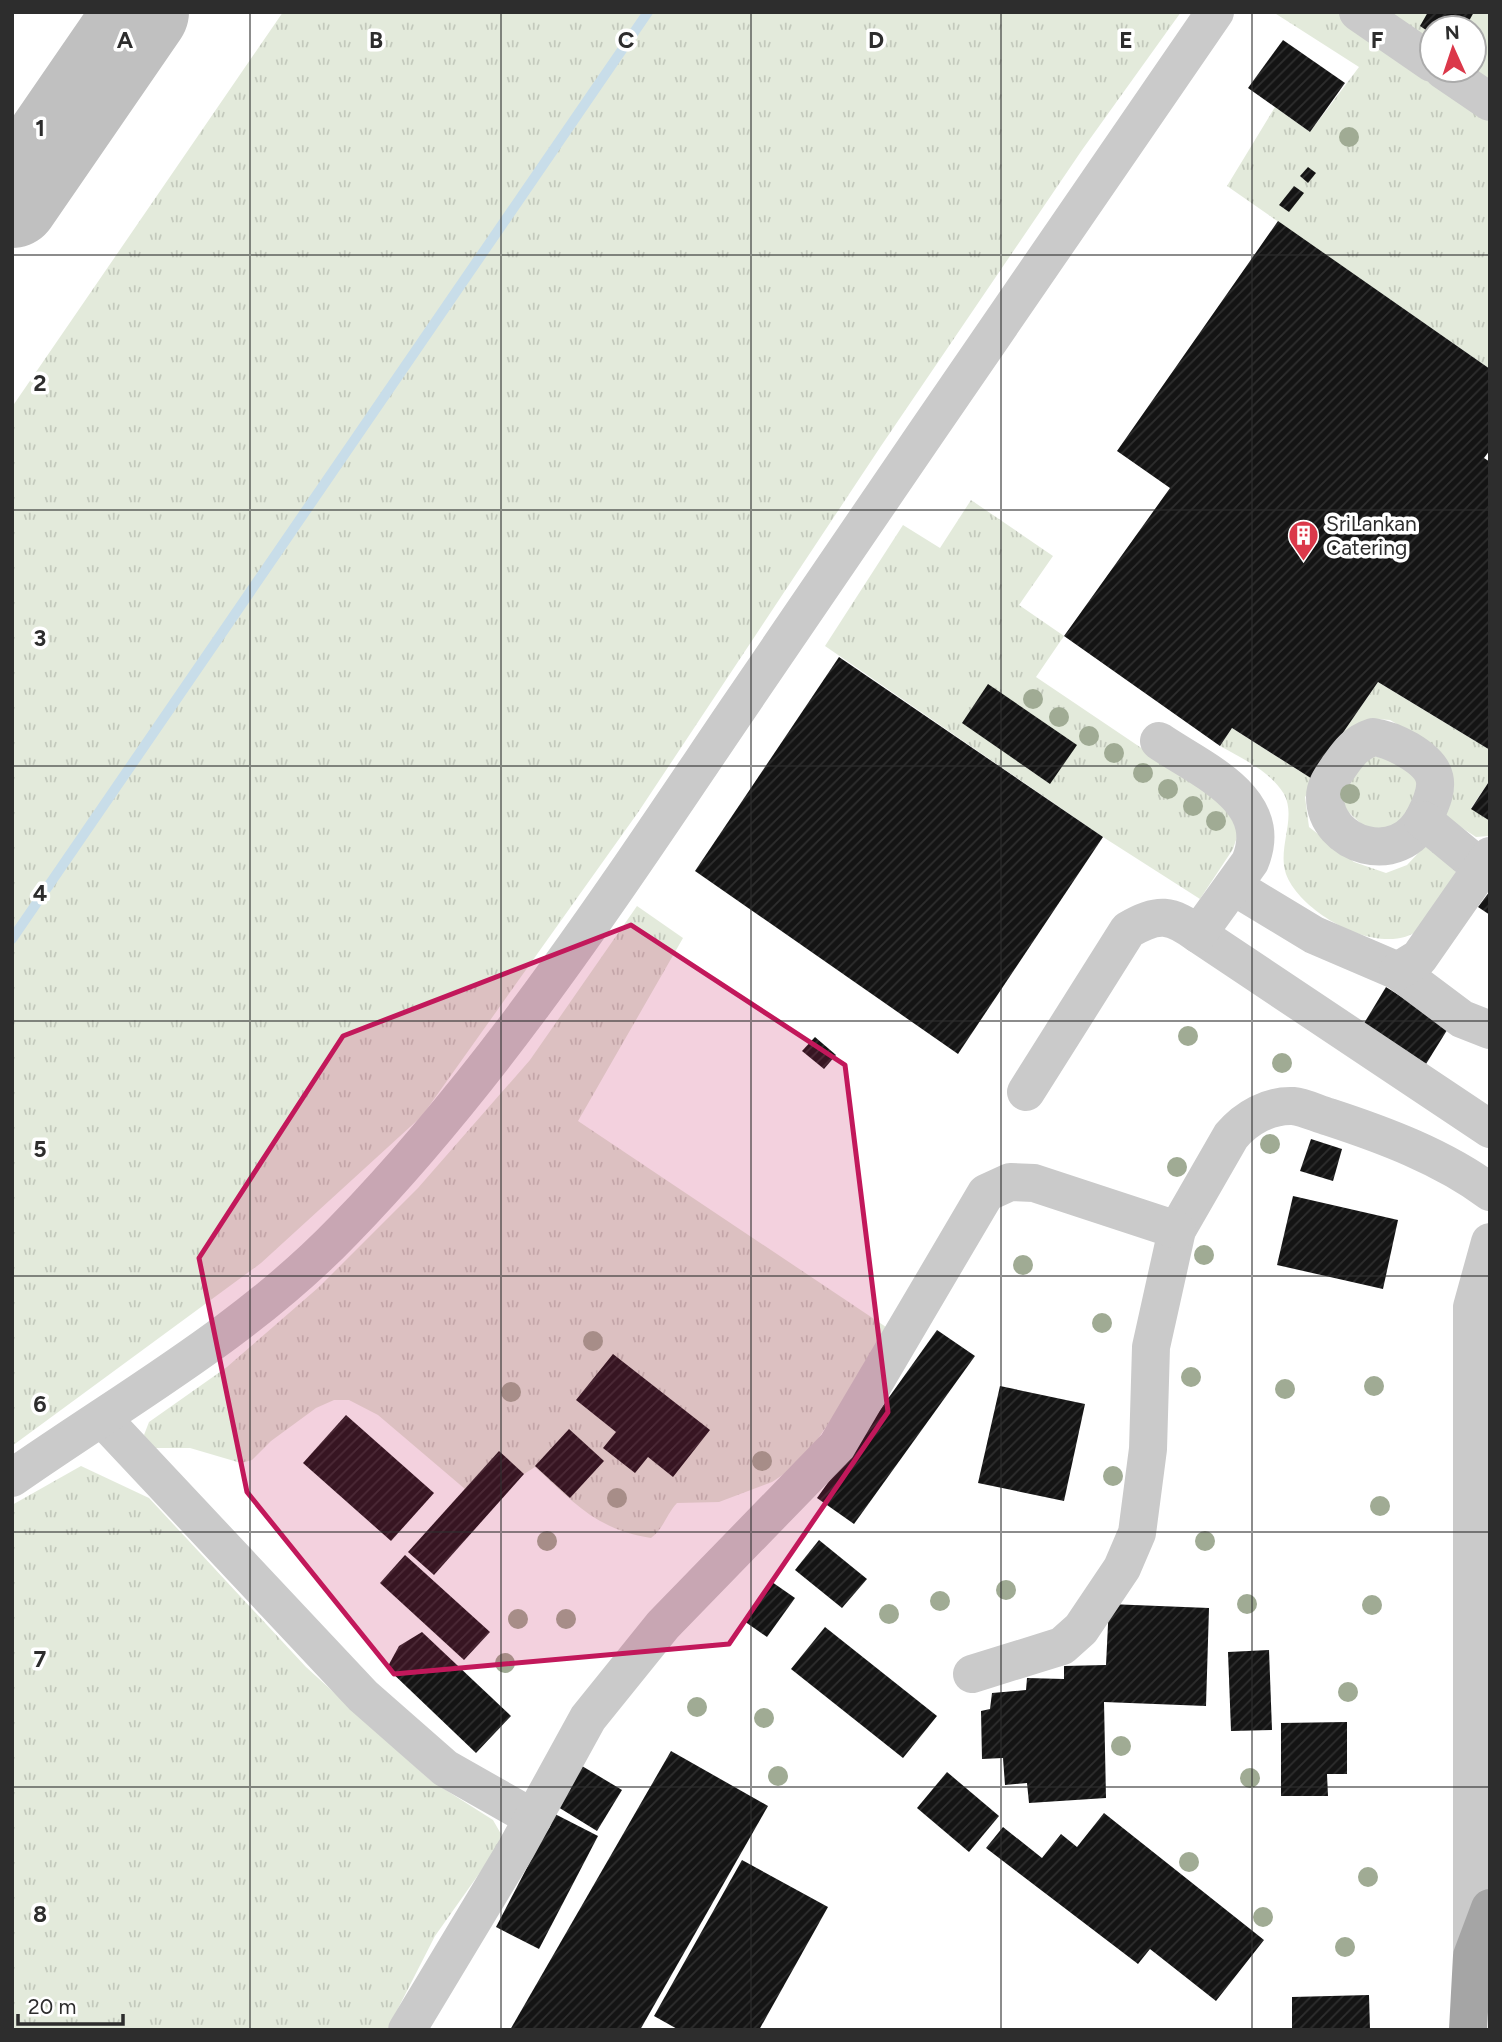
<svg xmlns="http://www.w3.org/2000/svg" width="1502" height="2042" viewBox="0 0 1502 2042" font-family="Figtree,sans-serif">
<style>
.grass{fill:url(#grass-tufts);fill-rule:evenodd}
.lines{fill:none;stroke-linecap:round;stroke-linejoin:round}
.stream{stroke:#c8dde9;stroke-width:10}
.taxiway{stroke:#c0c0c0;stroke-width:94}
.building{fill:url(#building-hatch)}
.minor{stroke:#cacaca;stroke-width:38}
.major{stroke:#a5a5a5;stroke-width:38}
.tree{fill:#a0ab94}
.marked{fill:#c2185b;fill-opacity:0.2;stroke:#c2185b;stroke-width:5;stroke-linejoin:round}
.grid{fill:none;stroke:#2d2d2d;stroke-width:2;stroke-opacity:0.55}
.labels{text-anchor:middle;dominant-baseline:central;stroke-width:7;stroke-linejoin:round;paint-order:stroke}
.poi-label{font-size:21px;fill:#2d2d2d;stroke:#fff;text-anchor:start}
.grid-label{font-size:23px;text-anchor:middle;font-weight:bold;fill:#2d2d2d;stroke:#fff;stroke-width:7;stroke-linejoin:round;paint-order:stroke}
</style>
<defs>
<pattern id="grass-tufts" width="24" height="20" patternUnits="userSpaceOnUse" patternTransform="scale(1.75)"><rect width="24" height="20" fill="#e3eadb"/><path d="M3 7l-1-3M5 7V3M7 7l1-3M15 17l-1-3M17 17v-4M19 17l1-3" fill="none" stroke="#c3c9bc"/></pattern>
<pattern id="building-hatch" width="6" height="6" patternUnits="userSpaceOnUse" patternTransform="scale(1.75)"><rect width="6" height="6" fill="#141414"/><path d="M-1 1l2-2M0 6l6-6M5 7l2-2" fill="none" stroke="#2e2e2e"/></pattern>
</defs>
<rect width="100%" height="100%" fill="#fff"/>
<g class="grass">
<polygon points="283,12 1181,12 1082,150 881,446 639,811 422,1116 261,1263 12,1446 12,407"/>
<path d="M 1273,12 L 1490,12 L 1490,369 L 1227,186 L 1275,107 L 1310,132 L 1359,67 ZM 1432,28 L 1474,28 L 1474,70 L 1432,70 Z"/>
<polygon points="971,500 1053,556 1019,605 1064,636 1036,677 1220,801 1239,831 1233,849 1200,899 1103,837 825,646 903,525 940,548"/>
<polygon points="1378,682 1490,750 1490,780 1471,808 1490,821 1488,836 1476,837 1447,818 1412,733 1390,720 1378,719 1340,737"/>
<path d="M 1232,728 L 1317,782 L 1305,797 L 1309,827 L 1354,862 L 1386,873 L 1407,865 L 1425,846 L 1453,866 L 1458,877 C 1447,893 1435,917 1420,929 C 1382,960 1300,913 1286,874 C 1277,848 1297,818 1284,794 C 1270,771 1243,759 1220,746 Z"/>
<polygon points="1364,754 1421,766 1424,794 1380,842 1336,800"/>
<path d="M 637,906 L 683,938 L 578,1121 L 892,1331 L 802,1462 L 772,1482 L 719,1502 L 677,1503 C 666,1515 664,1528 651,1538 C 595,1529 575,1503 535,1467 L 524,1474 L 499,1452 L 465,1489 L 378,1415 L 349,1400 L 334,1400 L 316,1408 L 271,1441 L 252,1460 L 241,1463 L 190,1448 L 150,1448 L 144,1435 L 149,1422 L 227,1367 L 319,1287 L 418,1188 L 530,1060 Z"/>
<polygon points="81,1466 149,1498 306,1667 430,1780 493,1820 501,1834 498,1847 435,1936 387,2030 12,2030 12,1505"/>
</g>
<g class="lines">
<polyline class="stream" points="12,939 648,12"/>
<polyline class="taxiway" points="12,201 142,12"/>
</g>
<g class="building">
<polygon points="1428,12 1474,12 1465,28 1432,28 1432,34 1420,26"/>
<polygon points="1283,40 1345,83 1310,132 1248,88"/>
<polygon points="1308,167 1316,173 1308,183 1300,176"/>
<polygon points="1294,186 1304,193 1289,212 1279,205"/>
<polygon points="1278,221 1490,369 1490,450 1484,458 1490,462 1490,750 1378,682 1340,737 1317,782 1232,728 1220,746 1064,636 1170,488 1117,451"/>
<polygon points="839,657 1103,837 958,1054 695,871"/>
<polygon points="988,684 1077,745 1050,784 962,723"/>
<polygon points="1490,780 1490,821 1471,809"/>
<polygon points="1490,891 1490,915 1478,907"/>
<polygon points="1386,987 1449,1027 1426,1064 1363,1025"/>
<polygon points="815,1037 836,1055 824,1069 802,1051"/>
<polygon points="1311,1139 1342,1149 1333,1181 1300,1171"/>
<polygon points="1293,1196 1398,1220 1383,1289 1277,1265"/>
<polygon points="937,1330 975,1356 854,1524 817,1498"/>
<polygon points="613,1354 710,1430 673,1477 648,1457 635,1473 603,1448 616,1432 576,1400"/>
<polygon points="1000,1386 1085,1404 1064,1501 978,1483"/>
<polygon points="346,1415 434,1493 391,1541 303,1463"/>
<polygon points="569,1429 604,1461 570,1498 535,1466"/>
<polygon points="499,1451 524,1474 434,1575 408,1552"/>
<polygon points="819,1540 867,1579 842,1608 795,1570"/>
<polygon points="405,1555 490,1632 464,1660 380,1583"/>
<polygon points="772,1582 795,1598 767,1637 744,1621"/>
<polygon points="1109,1604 1209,1608 1206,1706 1104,1702 1106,1798 1029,1803 1027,1783 1005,1785 1003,1758 982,1759 981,1711 990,1709 992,1693 1026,1690 1027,1678 1064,1679 1064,1666 1106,1665"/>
<polygon points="825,1627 937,1716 903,1758 791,1669"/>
<polygon points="422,1632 511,1716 476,1753 387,1668 399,1646"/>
<polygon points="1269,1650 1272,1730 1231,1731 1228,1652"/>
<polygon points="1347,1722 1347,1774 1327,1774 1328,1796 1281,1796 1281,1723"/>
<polygon points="671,1751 768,1806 640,2030 510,2030"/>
<polygon points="582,1766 622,1790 597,1831 558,1807"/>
<polygon points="947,1772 999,1816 969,1852 917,1808"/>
<polygon points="1104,1813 1264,1940 1216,2001 1150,1949 1138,1964 986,1848 1003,1827 1042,1858 1061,1834 1077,1847"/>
<polygon points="555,1814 598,1836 539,1949 496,1927"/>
<polygon points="742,1860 828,1907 759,2030 679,2030 654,2016"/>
<polygon points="1369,1995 1370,2030 1292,2030 1292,1997"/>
</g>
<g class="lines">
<g class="minor">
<polyline points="1358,12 1432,63"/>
<polyline points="1443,70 1490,102"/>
<path d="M 1373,737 C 1387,739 1396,743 1408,750 C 1440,769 1441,784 1425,816 C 1399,870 1325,845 1325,797 C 1325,786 1332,777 1338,768 C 1348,754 1355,743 1373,737 Z"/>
<polyline points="1423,820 1481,868"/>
<polyline points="1233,886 1314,935 1398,971 1462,1019 1490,1030"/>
<polyline points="1198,934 1490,1129"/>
<polyline points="1398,971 1419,958 1490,856"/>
<path d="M 1026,1092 L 1128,930 C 1158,912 1171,914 1198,934 L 1250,862 C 1276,799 1201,770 1159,741"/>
<polyline points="102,1418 363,1696 445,1768 533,1818"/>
<path d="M 12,1478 C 125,1399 247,1331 343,1231 C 495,1075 615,890 737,710 C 896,477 1054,244 1215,12"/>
<path d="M 972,1674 L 1062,1646 L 1081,1629 L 1122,1568 L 1137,1533 L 1148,1449 L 1151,1347 L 1177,1230 L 1231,1136 C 1246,1118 1269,1105 1293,1106 C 1304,1107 1318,1114 1329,1117 C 1384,1135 1443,1157 1490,1192"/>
<polyline points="1472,1951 1472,1307 1490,1242"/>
<polyline points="407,2030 516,1849 588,1718 663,1625 837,1446 986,1193 1010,1182 1034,1183 1177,1230"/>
</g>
<polyline class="major" points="1468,2030 1472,1956 1490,1908"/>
</g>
<g class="tree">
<circle cx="1349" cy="137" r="10"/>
<circle cx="1033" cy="699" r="10"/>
<circle cx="1059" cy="717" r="10"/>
<circle cx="1089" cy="736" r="10"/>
<circle cx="1114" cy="753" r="10"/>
<circle cx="1143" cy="773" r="10"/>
<circle cx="1168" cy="789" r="10"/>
<circle cx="1350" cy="794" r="10"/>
<circle cx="1193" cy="806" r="10"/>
<circle cx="1216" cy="821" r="10"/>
<circle cx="1188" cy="1036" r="10"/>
<circle cx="1282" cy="1063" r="10"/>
<circle cx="1270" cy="1144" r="10"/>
<circle cx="1177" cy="1167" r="10"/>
<circle cx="1204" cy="1255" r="10"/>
<circle cx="1023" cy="1265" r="10"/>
<circle cx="1102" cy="1323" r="10"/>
<circle cx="593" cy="1341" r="10"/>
<circle cx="1191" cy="1377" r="10"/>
<circle cx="1374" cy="1386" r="10"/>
<circle cx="1285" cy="1389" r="10"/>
<circle cx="511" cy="1392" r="10"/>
<circle cx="762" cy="1461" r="10"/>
<circle cx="1113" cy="1476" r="10"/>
<circle cx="617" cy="1498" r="10"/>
<circle cx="1380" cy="1506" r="10"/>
<circle cx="547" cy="1541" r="10"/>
<circle cx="1205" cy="1541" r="10"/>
<circle cx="1006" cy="1590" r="10"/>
<circle cx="940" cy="1601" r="10"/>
<circle cx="1247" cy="1604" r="10"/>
<circle cx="1372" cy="1605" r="10"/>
<circle cx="889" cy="1614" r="10"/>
<circle cx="518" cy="1619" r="10"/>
<circle cx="566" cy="1619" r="10"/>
<circle cx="505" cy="1663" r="10"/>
<circle cx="1348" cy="1692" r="10"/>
<circle cx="697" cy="1707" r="10"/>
<circle cx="764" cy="1718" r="10"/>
<circle cx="1121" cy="1746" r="10"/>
<circle cx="778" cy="1776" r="10"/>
<circle cx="1250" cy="1778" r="10"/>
<circle cx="1189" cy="1862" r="10"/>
<circle cx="1368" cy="1877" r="10"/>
<circle cx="1263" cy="1917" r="10"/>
<circle cx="1345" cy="1947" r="10"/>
</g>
<path class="marked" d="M 631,925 L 845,1065 L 888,1412 L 729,1644 L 394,1674 L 247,1492 L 199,1258 L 343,1036 Z"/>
<path class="grid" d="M 250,12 L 250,2030M 501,12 L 501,2030M 751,12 L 751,2030M 1001,12 L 1001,2030M 1252,12 L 1252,2030M 12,255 L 1490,255M 12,510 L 1490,510M 12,766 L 1490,766M 12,1021 L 1490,1021M 12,1276 L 1490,1276M 12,1532 L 1490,1532M 12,1787 L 1490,1787"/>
<defs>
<symbol id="building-pin" viewBox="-11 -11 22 30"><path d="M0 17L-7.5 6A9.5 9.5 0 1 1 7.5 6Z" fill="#db384a" stroke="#fff"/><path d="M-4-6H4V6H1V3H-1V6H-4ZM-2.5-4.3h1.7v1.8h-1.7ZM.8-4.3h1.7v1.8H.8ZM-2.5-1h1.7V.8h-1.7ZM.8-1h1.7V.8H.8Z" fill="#fff"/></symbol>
</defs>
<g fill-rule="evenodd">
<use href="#building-pin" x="1286" y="518" width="35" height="47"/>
</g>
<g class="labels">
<g class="poi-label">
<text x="1326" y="523">SriLankan<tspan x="1326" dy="24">Catering</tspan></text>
</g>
</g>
<g class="grid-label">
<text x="125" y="48">A</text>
<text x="376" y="48">B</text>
<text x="626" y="48">C</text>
<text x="876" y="48">D</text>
<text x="1126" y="48">E</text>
<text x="1377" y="48">F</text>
<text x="40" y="136">1</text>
<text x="40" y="391">2</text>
<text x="40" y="646">3</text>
<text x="40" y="901">4</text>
<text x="40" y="1157">5</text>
<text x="40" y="1412">6</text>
<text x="40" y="1667">7</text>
<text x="40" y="1922">8</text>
</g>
<rect width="1502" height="2042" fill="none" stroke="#2d2d2d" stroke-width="28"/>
<g transform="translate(1453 49) rotate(357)"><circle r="33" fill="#ffffff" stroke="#ababab" stroke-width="2"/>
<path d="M0-5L12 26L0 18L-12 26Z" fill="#db384a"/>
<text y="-10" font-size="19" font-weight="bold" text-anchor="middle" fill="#2d2d2d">N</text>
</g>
<path d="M18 2014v10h105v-10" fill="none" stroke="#2d2d2d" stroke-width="3.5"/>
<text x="28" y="2014" font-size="21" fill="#2d2d2d" stroke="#ffffff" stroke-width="5" paint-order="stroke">20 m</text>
</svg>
